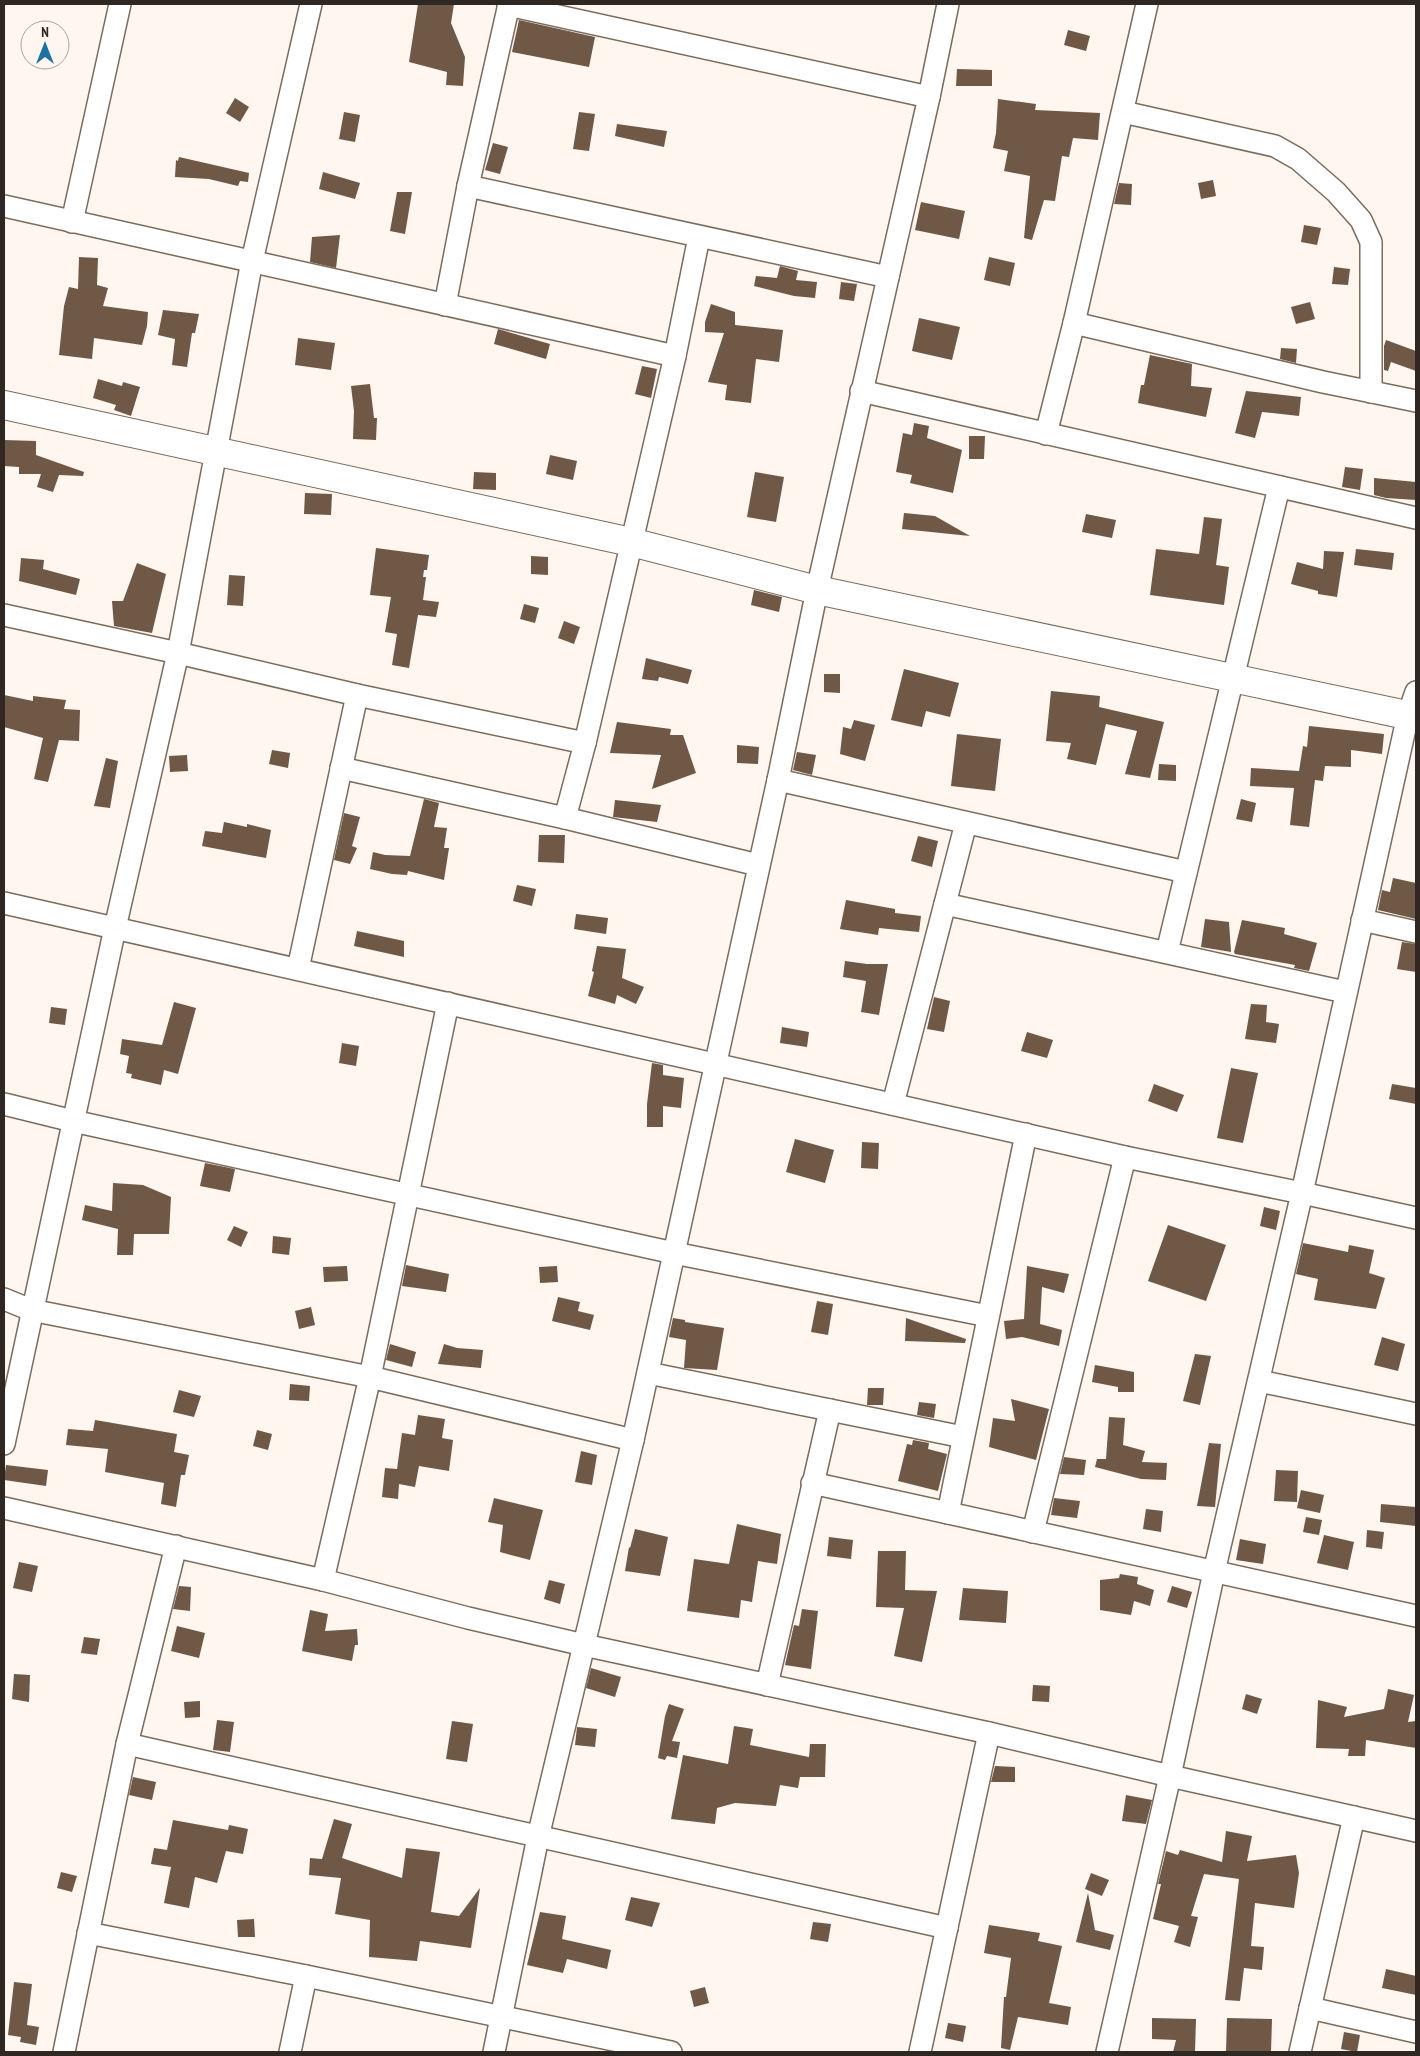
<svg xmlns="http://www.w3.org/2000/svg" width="1420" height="2056" viewBox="0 0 1420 2056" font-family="'PT Sans Narrow',sans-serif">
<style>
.building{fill:#6f5846}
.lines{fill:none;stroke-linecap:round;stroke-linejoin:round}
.street-casing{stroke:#7d6b5c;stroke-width:24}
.secondary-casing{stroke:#7d6b5c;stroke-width:30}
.street{stroke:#fff;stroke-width:21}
.secondary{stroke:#fff;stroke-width:28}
</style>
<rect width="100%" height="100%" fill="#fef6ef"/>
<g class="building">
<polygon points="418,4 454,4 451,23 465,57 463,86 446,85 447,72 409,62"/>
<polygon points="519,20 595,37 589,67 512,52"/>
<polygon points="1068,30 1090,36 1086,51 1064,45"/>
<polygon points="957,69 992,70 992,86 956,86"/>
<polygon points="235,98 249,107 240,122 226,113"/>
<polygon points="998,99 1036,104 1035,110 1100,113 1098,140 1073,138 1069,157 1062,156 1055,201 1044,200 1032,240 1024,238 1030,176 1004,171 1008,151 993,148 996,133"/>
<polygon points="344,112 360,115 355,142 339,139"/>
<polygon points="579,112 595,114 589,151 573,149"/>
<polygon points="617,124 667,131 664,147 615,136"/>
<polygon points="493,143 508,147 500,174 485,170"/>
<polygon points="179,157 249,173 248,182 240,181 238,186 209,179 175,177 176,160 178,161"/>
<polygon points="323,172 360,183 355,199 319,189"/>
<polygon points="1213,180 1216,196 1201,199 1198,183"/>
<polygon points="1119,183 1132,184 1131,205 1114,204"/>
<polygon points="397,192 412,192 405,234 390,231"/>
<polygon points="921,202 965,211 959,239 915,230"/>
<polygon points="1304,225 1321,228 1317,245 1301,242"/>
<polygon points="340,235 336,268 310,262 312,237"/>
<polygon points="79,257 98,258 97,285 108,288 103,306 148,312 147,326 142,345 94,338 92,359 59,355 64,306 69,287 78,289"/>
<polygon points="989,257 1015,263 1010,286 984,280"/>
<polygon points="780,266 798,271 796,280 817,282 815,298 794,296 754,286 756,276 777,278"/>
<polygon points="1334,267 1350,269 1348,285 1332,284"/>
<polygon points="841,282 857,284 854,301 839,299"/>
<polygon points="1310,302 1315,319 1296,324 1291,307"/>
<polygon points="711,304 735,312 735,325 783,330 779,362 756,359 751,403 725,400 727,385 708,382 724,333 705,332 705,322"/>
<polygon points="163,310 199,314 195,333 192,333 187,367 172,365 175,339 158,335"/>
<polygon points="919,318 960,327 952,360 912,351"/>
<polygon points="498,329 550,344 546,359 494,344"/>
<polygon points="298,338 335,343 331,370 295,365"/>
<polygon points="1386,340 1416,351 1416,371 1391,362 1388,371 1384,370 1384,346"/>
<polygon points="1281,348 1297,349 1296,363 1280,359"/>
<polygon points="1150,355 1192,364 1191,386 1212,388 1206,417 1138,403 1141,385 1144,385"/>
<polygon points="642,366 657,369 651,398 635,394"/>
<polygon points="98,379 122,386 123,382 140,387 131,416 114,410 116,405 93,398"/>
<polygon points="370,384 374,418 377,418 376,440 353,439 354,411 351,386"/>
<polygon points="1246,391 1301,397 1299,416 1262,412 1255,438 1235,433"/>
<polygon points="914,423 929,426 927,438 962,450 953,493 910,483 912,475 896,472 903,433 912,435"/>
<polygon points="969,436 985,436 984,459 969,459"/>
<polygon points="4,440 36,441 36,455 84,472 83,476 59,475 53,492 37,487 41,474 19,474 19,467 4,466"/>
<polygon points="550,455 577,461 573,480 546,474"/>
<polygon points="1345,467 1363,469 1360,490 1342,487"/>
<polygon points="474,472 496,473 496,490 473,489"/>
<polygon points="755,472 784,477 776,522 747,517"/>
<polygon points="1374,478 1416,482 1416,500 1386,498 1374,495"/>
<polygon points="305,493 332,494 331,515 304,514"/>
<polygon points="904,513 935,516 970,536 902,529"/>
<polygon points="1086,514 1116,520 1112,538 1082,532"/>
<polygon points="1204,517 1222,519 1216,565 1229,567 1224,605 1150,595 1156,549 1199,554"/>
<polygon points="376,548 429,555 427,570 424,570 423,577 426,577 423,600 439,602 436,617 418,615 409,668 392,665 397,634 385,632 391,597 370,595"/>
<polygon points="1356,549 1394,553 1392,570 1354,565"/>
<polygon points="1324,551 1344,552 1337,597 1318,594 1318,591 1291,584 1297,562 1323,569"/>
<polygon points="531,556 548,557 548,575 531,574"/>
<polygon points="21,558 44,560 43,569 80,579 76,595 19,581"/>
<polygon points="137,563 166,574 152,633 114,626 112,601 123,601"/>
<polygon points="229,575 245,576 243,606 227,605"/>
<polygon points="754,590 782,597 779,612 751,605"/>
<polygon points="524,604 539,608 535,623 520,619"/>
<polygon points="564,621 580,627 574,644 558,638"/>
<polygon points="646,658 692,670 688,684 659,677 658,681 642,679"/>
<polygon points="904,669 959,683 950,717 926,711 922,727 891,720"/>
<polygon points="824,674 840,674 840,693 824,692"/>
<polygon points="1051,691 1100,696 1099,707 1164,722 1150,778 1125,774 1137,731 1106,724 1096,765 1067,759 1071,743 1046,741"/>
<polygon points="4,695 33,701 33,696 66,700 64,709 80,710 79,741 59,740 48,782 34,779 43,738 4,727"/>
<polygon points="854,720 875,725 865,761 840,754 843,727 851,729"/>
<polygon points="617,722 671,729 670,735 683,735 696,773 652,789 661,755 610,753"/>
<polygon points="1309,726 1384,734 1382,754 1351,750 1351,767 1325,766 1323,781 1315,780 1309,827 1290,825 1294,788 1250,786 1251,768 1299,771 1303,746 1307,747"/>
<polygon points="957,734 1001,739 995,791 951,786"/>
<polygon points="737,745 759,747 758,764 737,763"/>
<polygon points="272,750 290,753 288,768 269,764"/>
<polygon points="797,752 816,755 812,775 793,770"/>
<polygon points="187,755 188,771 170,772 169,756"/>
<polygon points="106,758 118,761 110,808 94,806"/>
<polygon points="1159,764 1176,765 1176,781 1158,780"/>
<polygon points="424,799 439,803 434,827 447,828 444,848 449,848 444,880 408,871 407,875 392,874 370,869 373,852 385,855 410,856"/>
<polygon points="1241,799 1256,803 1252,822 1236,819"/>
<polygon points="615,800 661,805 657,822 613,817"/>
<polygon points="344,813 360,817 352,846 357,848 350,864 334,860"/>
<polygon points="224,822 247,827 247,824 271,830 266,858 202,846 205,831 222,833"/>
<polygon points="539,835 565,835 564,863 538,862"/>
<polygon points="918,836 938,841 932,867 911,861"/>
<polygon points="1393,878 1416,883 1416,919 1378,910 1382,890 1390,892"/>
<polygon points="517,885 536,889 532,906 513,901"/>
<polygon points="846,900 895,909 895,913 921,916 919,932 879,928 878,935 840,929"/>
<polygon points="576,914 608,918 606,934 574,929"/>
<polygon points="1205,919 1229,922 1231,952 1201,947"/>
<polygon points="1242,920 1285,928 1284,934 1317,943 1309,971 1294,968 1295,965 1235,954 1234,952"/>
<polygon points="357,931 404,941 404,957 354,946"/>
<polygon points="1402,942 1416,944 1416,972 1397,969"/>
<polygon points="597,946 626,949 622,978 644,987 636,1004 617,995 615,1004 588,996 594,972 592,971"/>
<polygon points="845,961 867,964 888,964 879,1015 861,1012 866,981 843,977"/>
<polygon points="934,997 950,1001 944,1032 927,1029"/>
<polygon points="174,1002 196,1008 178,1074 164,1070 161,1085 131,1078 132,1074 126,1073 129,1056 120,1054 122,1039 162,1045"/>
<polygon points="1251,1004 1267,1005 1266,1022 1279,1024 1276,1043 1245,1039"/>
<polygon points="51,1007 67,1009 65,1025 49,1023"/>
<polygon points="782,1027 809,1032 807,1047 780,1043"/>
<polygon points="1027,1032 1053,1040 1047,1058 1021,1051"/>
<polygon points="342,1043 359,1046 356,1066 339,1063"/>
<polygon points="652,1063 663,1065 663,1075 684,1078 681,1108 663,1106 663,1127 647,1127 647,1104"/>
<polygon points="1231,1068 1258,1073 1243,1143 1217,1138"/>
<polygon points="1154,1084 1184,1095 1177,1112 1148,1101"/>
<polygon points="1392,1084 1416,1088 1416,1104 1389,1099"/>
<polygon points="795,1139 834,1150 825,1183 786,1172"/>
<polygon points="862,1142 879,1143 878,1169 861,1168"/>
<polygon points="205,1163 235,1169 230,1192 200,1186"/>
<polygon points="113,1183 143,1185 171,1197 169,1234 134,1234 133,1255 117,1255 118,1229 82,1220 85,1205 112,1211"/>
<polygon points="1264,1207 1280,1211 1276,1230 1260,1226"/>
<polygon points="1168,1225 1226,1245 1206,1301 1148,1281"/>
<polygon points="234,1226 248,1232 241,1247 227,1240"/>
<polygon points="273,1236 291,1238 289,1255 272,1253"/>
<polygon points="1303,1243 1348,1252 1349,1245 1374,1250 1369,1273 1385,1278 1376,1309 1314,1300 1318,1279 1296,1274"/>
<polygon points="406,1265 449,1274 446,1292 402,1286"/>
<polygon points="347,1266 348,1281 324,1282 323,1267"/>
<polygon points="557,1266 558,1282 540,1283 539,1267"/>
<polygon points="1027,1266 1069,1274 1064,1293 1042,1287 1040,1324 1062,1330 1059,1346 1022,1337 1006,1339 1004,1321 1024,1319"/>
<polygon points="558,1297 580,1302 578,1311 594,1315 590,1330 552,1321"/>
<polygon points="817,1301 833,1304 828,1335 811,1332"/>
<polygon points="311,1307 315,1325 299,1329 295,1311"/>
<polygon points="673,1318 685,1320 685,1322 724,1328 717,1370 684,1368 686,1340 669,1337"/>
<polygon points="906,1318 966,1339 965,1343 905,1341"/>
<polygon points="1382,1337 1405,1344 1398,1371 1374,1365"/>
<polygon points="390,1344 416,1352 412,1367 386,1360"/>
<polygon points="444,1344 457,1348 483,1350 481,1368 438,1364"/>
<polygon points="1195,1354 1211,1356 1200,1405 1183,1401"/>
<polygon points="1095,1365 1134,1372 1134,1392 1118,1392 1118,1387 1092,1382"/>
<polygon points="290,1384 310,1386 309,1401 289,1400"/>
<polygon points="868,1388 884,1388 883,1405 867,1405"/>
<polygon points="179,1390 201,1396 194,1417 173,1412"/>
<polygon points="1011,1399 1049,1409 1036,1460 989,1447 993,1418 1015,1421"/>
<polygon points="919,1402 936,1404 934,1418 917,1415"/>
<polygon points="418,1415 445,1419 442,1438 453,1440 449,1471 419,1466 415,1487 399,1484 398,1499 382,1497 385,1468 397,1469 402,1433 415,1435"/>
<polygon points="1109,1417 1125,1418 1123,1445 1145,1451 1142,1462 1167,1463 1166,1480 1141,1479 1095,1467 1097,1459 1106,1459"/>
<polygon points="95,1420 177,1434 174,1452 189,1455 185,1475 181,1475 176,1507 161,1504 164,1483 105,1472 108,1449 66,1445 68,1429 93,1431"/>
<polygon points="257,1430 272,1434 268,1450 253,1446"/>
<polygon points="913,1440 929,1443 928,1449 947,1454 938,1491 898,1481 907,1444 912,1445"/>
<polygon points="1209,1443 1221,1444 1215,1507 1197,1506"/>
<polygon points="581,1451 597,1455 592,1485 575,1482"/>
<polygon points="1064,1457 1086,1460 1084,1475 1060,1474"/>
<polygon points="6,1465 48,1470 46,1486 4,1480"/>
<polygon points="1276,1470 1298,1471 1297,1502 1274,1501"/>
<polygon points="1301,1490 1324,1495 1320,1513 1297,1508"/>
<polygon points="494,1498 543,1510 530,1560 500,1552 503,1525 488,1522"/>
<polygon points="1054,1498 1080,1501 1077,1518 1051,1515"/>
<polygon points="1381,1504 1416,1507 1416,1526 1380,1522"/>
<polygon points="1146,1509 1163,1511 1161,1532 1143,1529"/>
<polygon points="1306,1517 1322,1520 1319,1535 1303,1532"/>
<polygon points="737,1524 781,1534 777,1564 758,1561 752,1602 741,1600 739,1618 687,1611 694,1559 729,1564"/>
<polygon points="635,1529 668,1537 660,1576 625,1571 629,1547 630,1548"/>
<polygon points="1367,1530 1384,1532 1382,1549 1366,1547"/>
<polygon points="1324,1535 1354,1542 1348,1570 1317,1563"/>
<polygon points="829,1537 853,1540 851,1559 827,1556"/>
<polygon points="1240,1539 1266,1544 1263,1564 1236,1560"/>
<polygon points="878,1551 906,1551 905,1590 937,1591 922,1662 894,1656 904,1608 876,1607"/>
<polygon points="19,1562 38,1566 32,1592 13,1588"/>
<polygon points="1120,1574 1138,1577 1137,1584 1154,1590 1150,1606 1134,1601 1131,1615 1100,1610 1100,1580 1119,1578"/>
<polygon points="549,1580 565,1584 560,1604 544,1599"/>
<polygon points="179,1586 191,1587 190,1611 173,1609"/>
<polygon points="1172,1586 1192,1592 1187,1608 1167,1602"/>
<polygon points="963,1588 1008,1591 1006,1623 959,1620"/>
<polygon points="802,1609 818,1611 811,1669 785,1665 794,1625 799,1626"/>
<polygon points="310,1610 328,1614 325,1631 357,1629 358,1645 355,1645 352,1661 302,1651"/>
<polygon points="177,1626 205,1633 199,1658 171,1651"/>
<polygon points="84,1637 100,1639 97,1655 81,1653"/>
<polygon points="591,1668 621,1677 615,1697 586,1688"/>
<polygon points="14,1674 30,1675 29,1702 12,1699"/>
<polygon points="1033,1685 1050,1686 1049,1702 1032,1701"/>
<polygon points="1388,1689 1414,1695 1408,1722 1416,1721 1416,1748 1366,1740 1365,1756 1348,1756 1349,1749 1316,1748 1318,1700 1347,1707 1344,1717 1384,1709"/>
<polygon points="1246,1694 1262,1699 1257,1714 1242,1709"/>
<polygon points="200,1701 200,1717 185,1718 184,1702"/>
<polygon points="669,1704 684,1709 672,1741 680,1742 677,1758 667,1756 665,1760 658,1758 665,1716"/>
<polygon points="217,1720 234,1722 230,1752 213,1750"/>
<polygon points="452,1721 473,1724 467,1762 446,1759"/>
<polygon points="734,1726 753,1729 750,1745 809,1757 810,1744 826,1744 825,1777 800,1777 798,1788 780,1785 776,1806 735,1803 717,1808 715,1824 671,1819 683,1755 728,1764"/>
<polygon points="577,1727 597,1729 595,1747 575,1745"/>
<polygon points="995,1766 1015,1767 1015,1782 991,1782"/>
<polygon points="133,1777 156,1782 152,1800 129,1795"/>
<polygon points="1126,1795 1152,1800 1146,1824 1122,1821"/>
<polygon points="334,1819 352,1824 342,1858 402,1878 406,1848 440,1852 431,1912 459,1916 480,1888 471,1948 420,1941 417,1961 369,1957 370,1920 335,1914 341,1878 309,1875 310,1858 322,1859"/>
<polygon points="173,1820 228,1830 229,1825 248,1829 243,1854 226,1851 217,1883 195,1877 189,1908 164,1903 171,1867 151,1864 154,1848 167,1850"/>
<polygon points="1226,1831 1252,1836 1247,1861 1296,1855 1299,1873 1294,1908 1255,1903 1251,1946 1264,1947 1262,1970 1244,1968 1240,2001 1225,2000 1239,1879 1204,1874 1191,1916 1198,1917 1190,1947 1174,1942 1179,1926 1153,1919 1161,1884 1158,1884 1166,1851 1178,1855 1180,1850 1222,1862"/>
<polygon points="61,1872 77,1876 72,1892 57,1888"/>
<polygon points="1091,1873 1109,1880 1102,1896 1085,1889"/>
<polygon points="1088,1893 1095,1930 1114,1935 1110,1950 1076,1942"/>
<polygon points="631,1897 660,1903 652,1927 625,1920"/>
<polygon points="540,1912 566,1916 562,1939 611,1950 607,1969 567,1959 563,1973 527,1965"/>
<polygon points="254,1919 255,1937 238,1937 237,1920"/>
<polygon points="813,1922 831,1924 828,1942 810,1939"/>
<polygon points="989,1925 1040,1933 1038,1941 1062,1946 1049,2003 1071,2007 1068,2025 1018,2017 1010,2050 1001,2048 1004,1997 1006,1997 1011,1958 984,1953"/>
<polygon points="1386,1969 1416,1976 1416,1995 1382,1988"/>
<polygon points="14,1982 32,1984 27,2025 39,2027 36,2045 20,2042 21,2037 8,2035"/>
<polygon points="705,1987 709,2003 694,2007 690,1991"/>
<polygon points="1152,2018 1196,2019 1195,2052 1173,2052 1176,2040 1152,2039"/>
<polygon points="1227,2018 1272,2019 1271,2052 1226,2052"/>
<polygon points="948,2023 966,2026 963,2042 945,2038"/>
<polygon points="1344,2032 1360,2035 1357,2052 1341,2049"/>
</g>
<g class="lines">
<defs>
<g id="street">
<polyline points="508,5 929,97"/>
<polyline points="1123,112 1275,146 1298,159 1336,192 1361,220 1371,242 1371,392"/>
<polyline points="468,186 888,277"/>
<polyline points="4,206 675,356"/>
<polyline points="72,222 120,4"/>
<polyline points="445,305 468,186 509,4"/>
<polyline points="1074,323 1323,382 1416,401"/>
<polyline points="861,391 1416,518"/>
<polyline points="1046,434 1074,323 1147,4"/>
<polyline points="4,615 178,653 357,695 585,743"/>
<polyline points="341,768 565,818 758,865"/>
<polyline points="778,780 1186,872"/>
<polyline points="565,818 585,743 675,356 699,237"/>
<polyline points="4,903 1125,1157 1302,1193 1416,1218"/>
<polyline points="945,904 1345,992"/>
<polyline points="1362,920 1416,932"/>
<polyline points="1167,952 1279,487"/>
<polyline points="298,969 357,695"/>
<polyline points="4,1104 73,1121 674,1253 988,1316"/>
<polyline points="893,1104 966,823"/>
<polyline points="4,1299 31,1310 370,1377 633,1440"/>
<polyline points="648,1373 963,1437"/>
<polyline points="1259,1381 1416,1414"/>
<polyline points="4,1444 115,928 178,653 252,261 311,4"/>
<polyline points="812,1483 1416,1616"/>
<polyline points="4,1508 323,1580 468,1618 584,1645 989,1733 1170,1776 1416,1831"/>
<polyline points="948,1513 1026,1134"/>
<polyline points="1033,1532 1125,1157"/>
<polyline points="323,1580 370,1377 448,1003"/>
<polyline points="767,1685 830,1410"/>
<polyline points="127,1744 947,1928"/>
<polyline points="88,1933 306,1976 671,2052"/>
<polyline points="1310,2008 1416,2032"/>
<polyline points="64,2052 127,1744 176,1546"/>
<polyline points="290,2052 306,1976"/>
<polyline points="494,2052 538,1837 633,1440 778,780 817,590 929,97 948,4"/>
<polyline points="920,2052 989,1733"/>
<polyline points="1107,2052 1170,1776 1214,1572 1302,1193 1408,715 1416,692"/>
<polyline points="1300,2052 1354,1817"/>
</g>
<polyline id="secondary" points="4,405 631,542 817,590 1416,717"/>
</defs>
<use href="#street" class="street-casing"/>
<use href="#secondary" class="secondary-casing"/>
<use href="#street" class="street"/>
<use href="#secondary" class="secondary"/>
</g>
<rect width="1420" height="2056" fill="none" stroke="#2f2721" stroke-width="10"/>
<g transform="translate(45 45)"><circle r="24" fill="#fef6ef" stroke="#aba39d"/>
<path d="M0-4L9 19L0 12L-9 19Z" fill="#1c72a2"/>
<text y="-8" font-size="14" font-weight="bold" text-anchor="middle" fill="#2f2721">N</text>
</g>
</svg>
